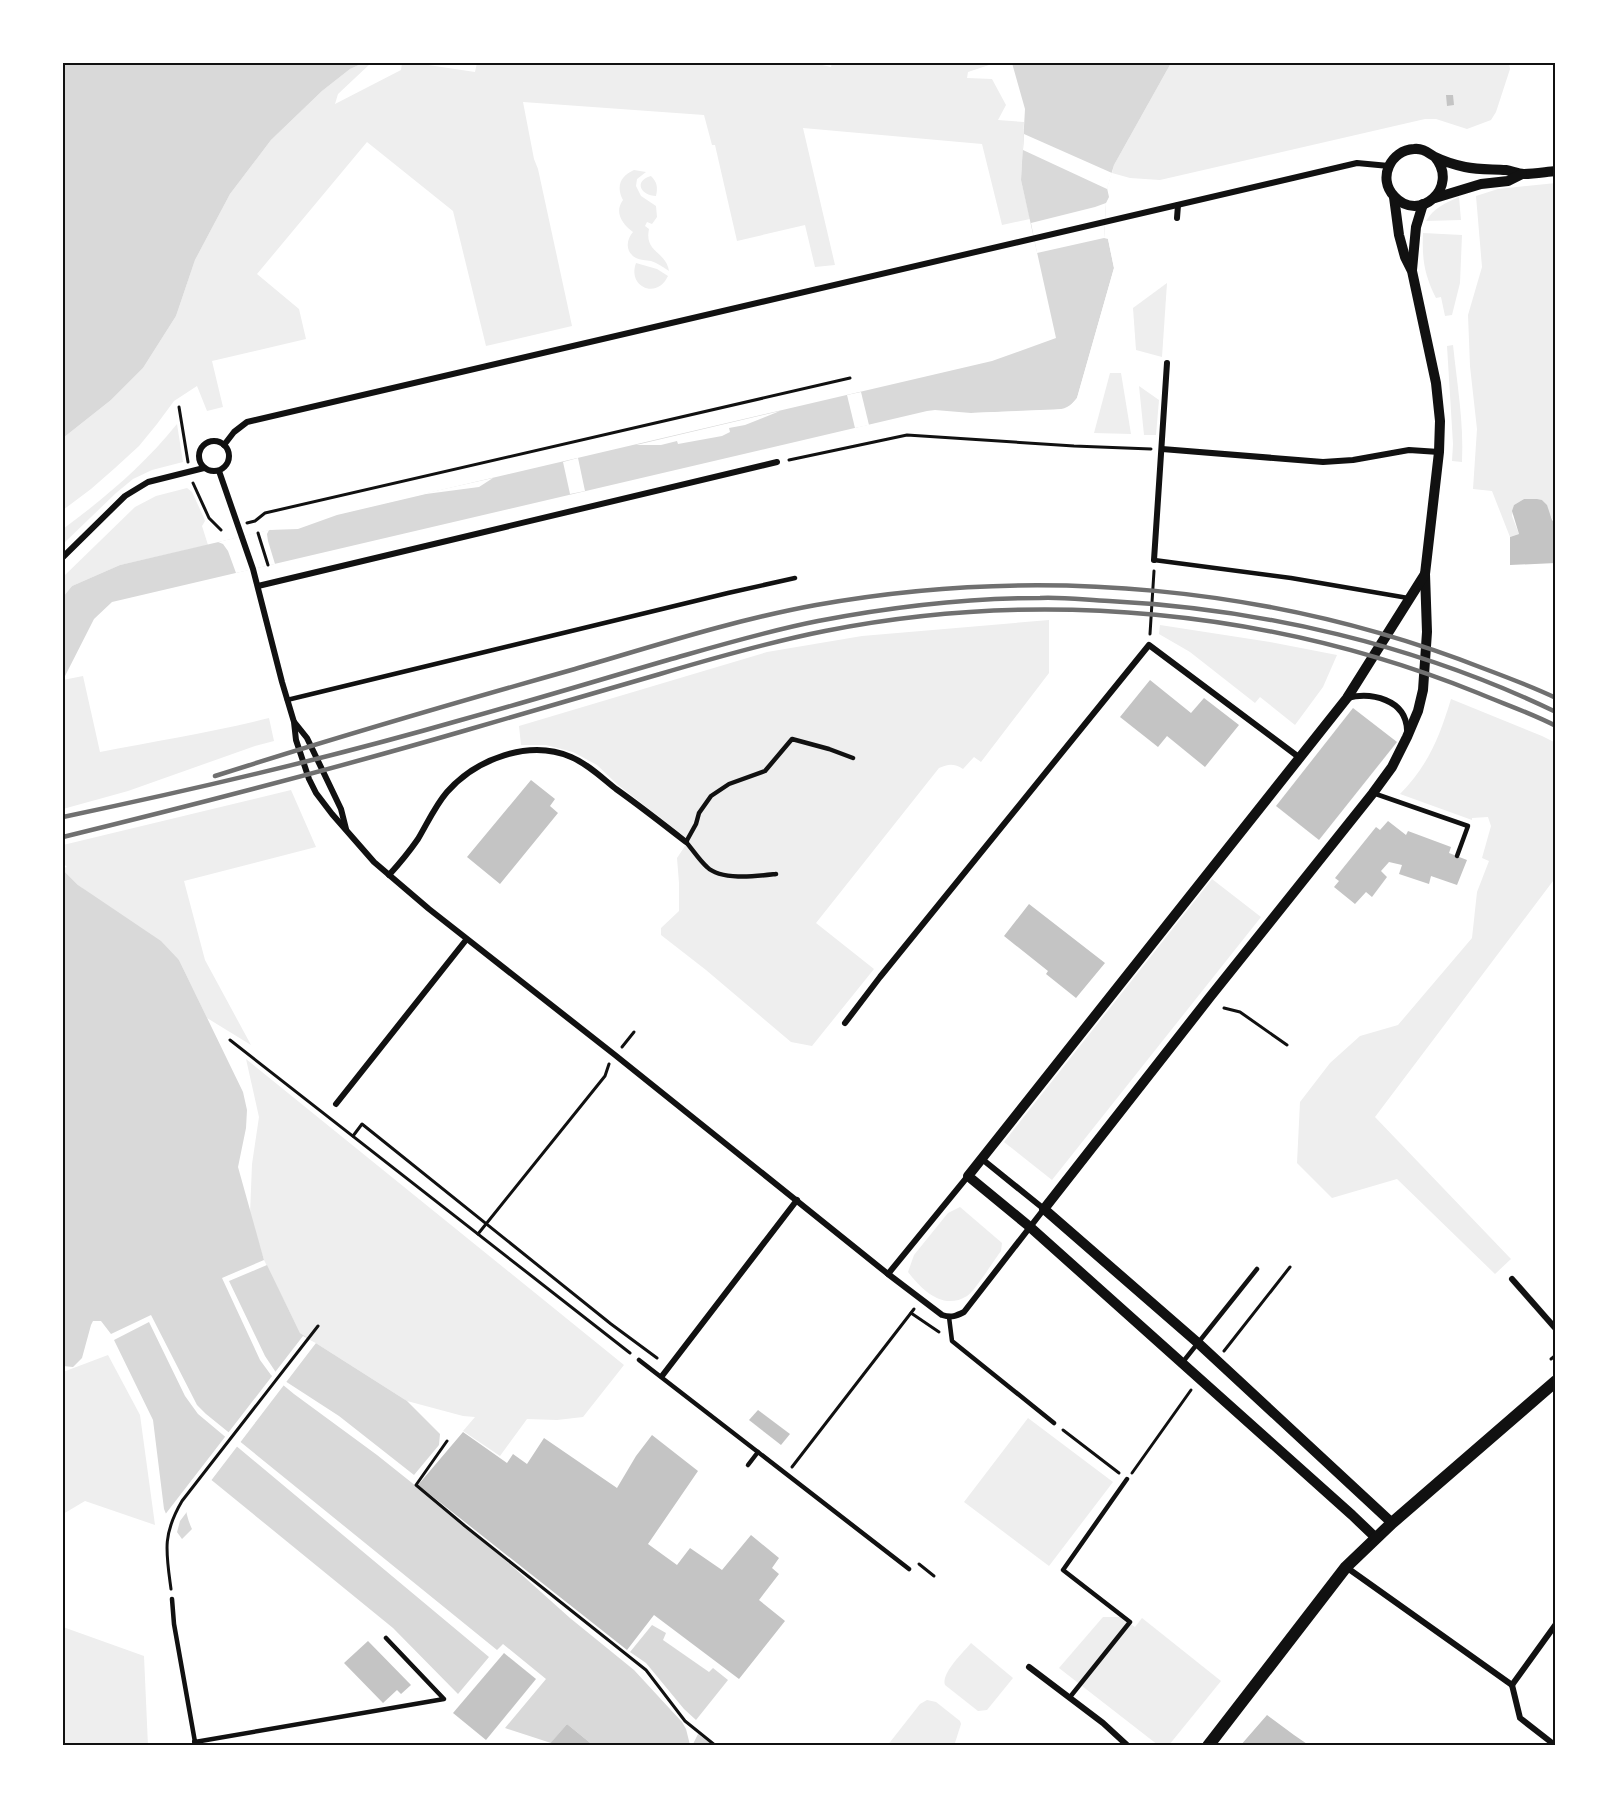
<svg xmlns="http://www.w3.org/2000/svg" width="1619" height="1809" viewBox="0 0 1619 1809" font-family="'Alegreya Sans',sans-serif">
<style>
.green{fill:#eee}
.water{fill:#d9d9d9}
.pier{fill:#fff}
.building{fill:#c4c4c4}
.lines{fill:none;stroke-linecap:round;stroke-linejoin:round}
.path{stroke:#111;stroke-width:3}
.service{stroke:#111;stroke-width:4.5}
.minor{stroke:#111;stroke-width:6}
.tertiary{stroke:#111;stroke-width:10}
.secondary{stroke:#111;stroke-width:12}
.rail{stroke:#707070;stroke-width:4.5}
.neatline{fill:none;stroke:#111;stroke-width:2}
</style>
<rect width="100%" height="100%" fill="#fff"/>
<g class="green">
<polygon points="363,63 371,63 338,94 335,104 401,70 402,63 415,63 475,72 477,63 813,63 831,67 832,63 992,64 968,72 967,78 992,79 1006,105 998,120 1024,122 1021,180 1030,219 1002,225 982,144 803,128 835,265 815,267 805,225 737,241 715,145 712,145 704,115 523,102 534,159 538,169 572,326 486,346 453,211 367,142 257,274 299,309 306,339 212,361 223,407 207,411 197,386 174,401 157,424 139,446 115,468 91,489 63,510 63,438 111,400 143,368 176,316 195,260 230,194 271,140 322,91 350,69"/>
<polygon points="1171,63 1509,63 1510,69 1496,112 1491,120 1467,129 1436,119 1425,119 1160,180 1130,178 1112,173 1114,165"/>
<path d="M 634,170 L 646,172 L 637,179 L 636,186 L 641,196 L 656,206 L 657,217 L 652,224 L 647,222 L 645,226 L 649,229 C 644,253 666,251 669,271 C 663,267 657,263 651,261 C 646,260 640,260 636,258 C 625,252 626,240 633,232 C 622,224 614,212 623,200 C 616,187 620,176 634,170 Z"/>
<path d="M 651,176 C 657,182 658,187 656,196 C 641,196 633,181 651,176 Z"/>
<path d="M 1556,183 L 1556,524 C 1549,517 1549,507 1542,500 L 1524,499 L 1514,505 L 1512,516 L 1519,534 L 1510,537 L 1492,491 L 1473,489 L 1477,429 L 1470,366 L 1468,315 L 1482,267 L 1476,196 L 1498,189 Z"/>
<path d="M 1459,197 L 1461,220 L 1426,221 C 1434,208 1445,203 1459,197 Z"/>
<path d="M 1423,233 L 1462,235 L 1460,283 L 1452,315 L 1445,316 L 1441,297 L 1436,298 C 1424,274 1422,259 1423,233 Z"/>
<path d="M 636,263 L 657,269 L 668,276 C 657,300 627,287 636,263 Z"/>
<polygon points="1167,283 1162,357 1136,350 1133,308"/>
<path d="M 1453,345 C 1457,384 1464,422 1462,462 L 1452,461 L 1453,444 L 1447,346 Z"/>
<polygon points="1110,373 1121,373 1131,434 1094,433"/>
<polygon points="1139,386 1159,400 1156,435 1144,435"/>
<path d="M 177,424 L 183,462 L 152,470 L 133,479 L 116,493 L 63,544 L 63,529 C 105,498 144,465 177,424 Z"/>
<polygon points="187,488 192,492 204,518 205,521 202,526 208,545 120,565 72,586 63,597 63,577 135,507 156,496"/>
<path d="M 1049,620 L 1049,673 L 981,762 L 974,757 L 963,769 C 954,763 948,764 939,768 L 816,923 L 874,969 L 812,1046 L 791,1042 L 706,970 L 661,935 L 661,928 L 679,911 L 679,883 L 677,858 L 689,840 L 618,785 L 597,765 L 573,752 L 546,745 L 521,745 L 519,726 L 767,652 L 862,636 Z"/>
<polygon points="1160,625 1270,642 1337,655 1323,687 1295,725 1260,697 1255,703 1190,652 1159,634"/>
<path d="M 83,676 L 100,752 C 156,741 213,732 269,718 L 274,741 L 255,746 L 128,791 L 63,809 L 63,680 Z"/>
<path d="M 1451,699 L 1542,736 L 1556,743 L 1556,877 L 1375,1117 L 1511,1259 L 1495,1274 L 1397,1179 L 1332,1198 L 1297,1163 L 1300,1102 L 1330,1063 L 1360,1036 L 1398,1025 L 1472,938 L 1477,892 L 1489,861 L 1482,858 L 1491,826 L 1488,817 L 1472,818 L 1472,820 L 1400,794 C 1429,764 1439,738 1451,699 Z"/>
<polygon points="291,790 316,847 184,881 205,960 251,1045 207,1018 179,960 78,885 63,870 63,868 67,867 63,863 63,845"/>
<polygon points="1212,879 1261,917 1052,1180 1004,1142"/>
<polygon points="246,1059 624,1365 583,1417 557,1420 527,1419 500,1456 463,1431 475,1417 463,1416 407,1401 300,1333 264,1260 250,1214 252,1164 259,1117"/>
<path d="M 960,1207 L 1002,1243 L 1001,1251 C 994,1260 975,1291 967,1296 C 943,1311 922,1290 908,1272 L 914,1255 L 948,1213 Z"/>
<polygon points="108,1355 140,1415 155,1525 85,1501 63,1514 63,1372"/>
<polygon points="1028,1418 1113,1482 1049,1566 964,1502"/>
<polygon points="1103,1617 1120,1617 1135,1627 1142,1618 1221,1681 1169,1745 1158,1745 1059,1668"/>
<polygon points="63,1627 144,1656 148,1746 63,1746"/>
<path d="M 971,1643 L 1013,1678 L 987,1710 L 978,1711 L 945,1685 C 941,1673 963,1653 971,1643 Z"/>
<polygon points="927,1700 936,1702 960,1721 961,1724 954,1746 887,1746 920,1704"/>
</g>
<g class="water">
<polygon points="63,63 363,63 350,69 322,91 271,140 230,194 195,260 176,316 143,368 111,400 63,438"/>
<path d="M 1012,63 L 1171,63 L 1114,165 L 1107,188 L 1109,197 L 1106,203 L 1104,238 L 1108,239 L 1114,268 L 1077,398 C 1070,407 1065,409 1054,410 L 971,413 L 935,410 L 927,411 L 112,602 L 94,619 L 63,680 L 63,597 L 72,586 L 120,565 L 992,361 L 1056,338 L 1021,180 L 1025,109 Z"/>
<polygon points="63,870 78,885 161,941 179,960 243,1092 247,1110 246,1128 238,1167 264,1260 222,1278 260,1360 271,1375 294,1394 377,1455 476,1534 570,1618 634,1670 682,1722 686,1729 690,1745 693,1744 698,1734 714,1746 594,1746 567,1724 551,1743 505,1728 546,1679 503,1644 497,1650 206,1414 197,1405 151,1315 111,1334 101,1321 93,1321 91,1325 82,1358 73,1367 63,1366"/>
<polygon points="267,1265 300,1333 407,1401 440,1434 439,1445 414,1475 339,1416 285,1381 277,1374 265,1356 229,1281"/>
<path d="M 149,1322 L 185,1396 L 198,1414 L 489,1657 L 458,1694 L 393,1628 L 209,1478 L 193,1479 C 181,1492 185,1515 192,1529 L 182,1539 L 169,1521 L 164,1509 L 153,1420 L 114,1340 Z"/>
<polygon points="652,1625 666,1633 663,1640 709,1672 713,1668 728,1680 696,1720 684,1709 646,1663 630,1652"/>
</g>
<g class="pier">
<polygon points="1024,134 1112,173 1107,189 1023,150"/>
<polygon points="1106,203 1104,238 1037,253 1031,223 1095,207"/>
<polygon points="1108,239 1111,239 1117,262 1117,269 1080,399 1074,407 1065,412 971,416 971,413 1065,409 1071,405 1077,398 1114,268"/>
<polygon points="861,392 869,425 855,428 847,395"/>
<polygon points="780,411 745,425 729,428 730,432 722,436 678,444 677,441 661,445 636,445"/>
<polygon points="578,458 585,491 570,494 563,462"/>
<polygon points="493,478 479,487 426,494 337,515 298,529 269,530 267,534 268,541 275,564 236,573 228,551 223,544 218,542 269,530 281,525 404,496 426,493"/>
<polygon points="303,1336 316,1343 210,1482 201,1480 195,1482 190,1486 189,1509 180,1521 176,1536 164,1516"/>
</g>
<g class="building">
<polygon points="1446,95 1453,95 1454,105 1447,106"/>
<polygon points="1524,499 1537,499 1542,500 1547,505 1552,520 1556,524 1556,563 1510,565 1510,537 1519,534 1512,511 1514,505"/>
<polygon points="1150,680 1191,713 1204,698 1239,725 1205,767 1167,736 1158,747 1120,717"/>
<polygon points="1353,708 1397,742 1319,840 1276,806"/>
<polygon points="531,780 555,799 550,806 558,813 500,884 467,857"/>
<polygon points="1388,821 1406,835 1408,831 1451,847 1449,853 1467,860 1457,885 1431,876 1429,884 1399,874 1402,865 1389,862 1381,871 1387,877 1372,897 1366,892 1355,904 1334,887 1339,881 1335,878 1376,827 1380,830"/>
<polygon points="1029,904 1105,963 1076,998 1046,974 1048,971 1004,936"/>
<polygon points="758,1410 790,1434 781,1445 749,1420"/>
<polygon points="463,1432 507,1463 513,1454 527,1464 544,1438 617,1488 636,1456 652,1435 698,1471 648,1544 677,1565 690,1548 722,1570 751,1535 779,1558 772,1568 779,1574 759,1600 785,1621 739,1679 654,1615 627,1650 418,1485"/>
<polygon points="368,1641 411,1685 401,1694 397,1690 383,1703 344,1663"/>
<polygon points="504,1653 536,1679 486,1740 453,1713"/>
<polygon points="1267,1715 1294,1735 1310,1746 1240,1746"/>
<polygon points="567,1724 594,1746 548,1746"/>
</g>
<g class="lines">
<g class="path">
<polyline points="179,407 188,462"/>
<polyline points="789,460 907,435 1074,446 1151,449"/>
<polyline points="193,483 209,518 221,530"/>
<polyline points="247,523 255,521 265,513 850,378"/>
<polyline points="258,533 268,565"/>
<polyline points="1150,634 1154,571"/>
<polyline points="1224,1008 1240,1012 1287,1045"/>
<polyline points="230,1040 630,1353"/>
<polyline points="622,1047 634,1032"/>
<polyline points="353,1136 362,1124 611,1324 657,1358"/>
<polyline points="478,1234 605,1076 609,1064"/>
<polyline points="911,1313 939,1332"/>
<polyline points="1224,1351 1290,1267"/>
<polyline points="1551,1359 1556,1355"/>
<polyline points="1063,1430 1119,1473"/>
<polyline points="447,1441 416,1485 465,1526 646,1670 685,1721 716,1746"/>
<polyline points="792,1467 914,1309"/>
<polyline points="1132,1473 1191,1390"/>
<polyline points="919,1564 934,1576"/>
<path d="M 171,1589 C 166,1552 162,1535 182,1501 L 318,1326"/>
</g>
<g class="service">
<polyline points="1154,560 1291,578 1408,598"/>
<polyline points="287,700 728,593 795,578"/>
<polyline points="1373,793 1468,826 1457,856"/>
<path d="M 776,874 C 758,876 721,881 707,867 C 699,860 693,850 686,842 L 696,824 L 699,813 L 711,796 L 729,784 L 765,771 L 792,739 L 829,749 L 853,758"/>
<polyline points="949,1317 952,1341 1054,1423"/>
<polyline points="639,1360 909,1569"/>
<polyline points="1182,1363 1257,1269"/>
<polyline points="748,1465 758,1452"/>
<polyline points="172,1599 174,1624 195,1742 444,1699 386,1638"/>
<polyline points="1070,1697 1130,1622 1063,1570 1127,1479"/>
</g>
<g class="minor">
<polyline points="1177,218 1178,205"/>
<circle cx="214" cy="456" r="15"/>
<polyline points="224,445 234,432 247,422 1357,163 1389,166"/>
<polyline points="1162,449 1323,462 1353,460 1409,450 1439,452"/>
<polyline points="219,471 253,569 282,682 294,722 296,740 309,779 316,793 332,814 374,862 429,909 615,1055 888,1274"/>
<polyline points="63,557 125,496 148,482 204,468"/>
<polyline points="1154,560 1167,363"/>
<polyline points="258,586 777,462"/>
<path d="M 1347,698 C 1371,692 1406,699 1407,730"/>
<polyline points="295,723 307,738 341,809 346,829"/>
<path d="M 389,875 C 399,864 409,852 418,839 C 427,824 435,806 447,792 C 476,759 529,739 571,757 C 588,764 602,778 616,789 C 640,806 663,824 686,842"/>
<polyline points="845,1023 880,977 1149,645 1300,758"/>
<polyline points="336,1104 466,940"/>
<path d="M 968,1176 L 888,1274 L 942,1315 C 952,1318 956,1316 964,1312 L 1044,1209 L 982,1159"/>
<polyline points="1512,1279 1556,1329"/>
<polyline points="662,1376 797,1200"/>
<polyline points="1346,1567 1512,1685"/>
<polyline points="1029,1667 1103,1723 1128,1746"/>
<polyline points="1512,1685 1520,1718 1556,1746"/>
<polyline points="1512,1685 1556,1624"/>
<polyline points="195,1742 196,1746"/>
</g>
<g class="tertiary">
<path d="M 1435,157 C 1460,187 1419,224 1394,196 C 1377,178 1391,150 1414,149 C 1423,148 1428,153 1435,157 C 1443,161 1456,165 1465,167 C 1479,170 1492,169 1506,170 C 1512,171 1518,174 1524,174 C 1535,174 1545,172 1556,171"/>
<polyline points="1435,198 1481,184 1508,181 1522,174"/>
<polyline points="1412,270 1416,227 1423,204"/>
<polyline points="1392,1523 1198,1343 1044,1209 1210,997 1373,793 1392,767 1407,737 1418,711 1423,690 1427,632 1425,574 1439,452 1440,421 1436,383 1412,271 1405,257 1399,235 1394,197"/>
<polyline points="1376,1538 1352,1515 1030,1227 968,1176 1347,698 1425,574"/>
</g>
<polyline class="secondary" points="1208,1746 1346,1567 1392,1523 1556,1381"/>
<g class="rail">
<path d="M 215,776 C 334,738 454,703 575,669 C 654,646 734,620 816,605 C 1040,565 1274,586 1485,669 C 1509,678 1533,687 1556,698"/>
<path d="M 63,817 C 197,789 329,758 461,720 C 530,701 599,680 668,660 C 717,646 767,631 818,621 C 891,607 965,598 1040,598 C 1063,597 1086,600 1109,601 C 1263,609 1417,645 1556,712"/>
<path d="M 63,837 C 198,804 333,769 467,730 C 531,711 596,693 660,674 C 714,658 769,642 825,631 C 1042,588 1272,610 1478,693 C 1504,704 1531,713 1556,726"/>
</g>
</g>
<rect width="1619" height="1809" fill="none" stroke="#ffffff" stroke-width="129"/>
<rect x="64" y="64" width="1490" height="1680" class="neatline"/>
</svg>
